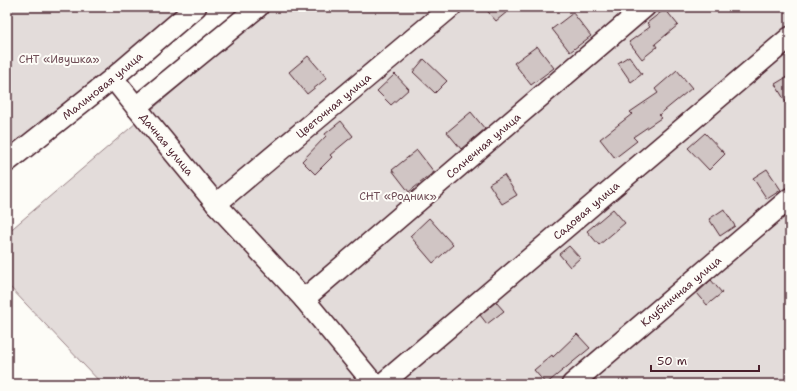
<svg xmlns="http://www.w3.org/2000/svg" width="797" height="391" viewBox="0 0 797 391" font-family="'Shantell Sans',sans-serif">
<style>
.green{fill:#e3dcda;stroke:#967e82}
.building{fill:#d0c5c4;stroke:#4a1f2b}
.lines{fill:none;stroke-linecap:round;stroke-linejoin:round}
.minor-casing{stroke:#4a1f2b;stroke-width:23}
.minor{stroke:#fdfcf7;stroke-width:20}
.labels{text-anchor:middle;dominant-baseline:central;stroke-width:4;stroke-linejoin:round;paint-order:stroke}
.park-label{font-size:11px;fill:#704e57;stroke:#fdfcf7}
.street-label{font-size:11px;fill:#4a1f2b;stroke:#fdfcf7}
</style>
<rect width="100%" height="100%" fill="#fdfcf7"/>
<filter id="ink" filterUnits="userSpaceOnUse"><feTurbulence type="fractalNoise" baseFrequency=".025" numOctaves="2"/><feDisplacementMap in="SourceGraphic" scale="8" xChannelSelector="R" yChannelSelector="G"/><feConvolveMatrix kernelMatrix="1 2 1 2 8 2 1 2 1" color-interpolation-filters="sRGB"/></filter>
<g filter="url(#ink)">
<g class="green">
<polygon points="7,7 201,7 7,170"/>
<polygon points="272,7 790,7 790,384 102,384 7,284 7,233"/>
</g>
<g class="building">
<polygon points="484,7 513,7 496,21"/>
<polygon points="665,9 678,25 655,44 657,47 642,59 629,42 650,27 647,23"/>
<polygon points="573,13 591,36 570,52 552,29"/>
<polygon points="537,46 554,68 531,85 514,63"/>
<polygon points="308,56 327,78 307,94 289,72"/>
<polygon points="629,56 642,74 631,82 618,63"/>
<polygon points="424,59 447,81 435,93 413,72"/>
<polygon points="677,70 692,88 659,115 661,118 633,137 637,141 615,158 600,139 632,114 630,112 658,93 655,89"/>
<polygon points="395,74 409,89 391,105 377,91"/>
<polygon points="790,75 790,109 775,84"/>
<polygon points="471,112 485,129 461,149 447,132"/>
<polygon points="341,121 353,136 330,155 332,157 315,174 302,161 326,136 325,134"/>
<polygon points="705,133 725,154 709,170 688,148"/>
<polygon points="417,150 434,172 409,192 392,170"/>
<polygon points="767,169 781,190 767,199 753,178"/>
<polygon points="504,175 517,195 502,204 489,184"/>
<polygon points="613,209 625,223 599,245 587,231"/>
<polygon points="724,209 735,226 720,236 709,219"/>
<polygon points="429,218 453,245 433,263 410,236"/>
<polygon points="569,246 580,258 570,267 559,254"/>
<polygon points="711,280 722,293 707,305 697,293"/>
<polygon points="496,302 504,311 487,324 480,315"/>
<polygon points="577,334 590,348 546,384 534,370 552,355 553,357"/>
</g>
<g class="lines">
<defs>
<g id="minor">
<path id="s1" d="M 258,7 L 136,107 L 216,204 L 304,299 L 374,384"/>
<polyline points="113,78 136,107"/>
<path id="s2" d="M 7,162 L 113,78 L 196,7"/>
<path id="s3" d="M 216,204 L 451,7"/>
<path id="s4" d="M 304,299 L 645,7"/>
<path id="s5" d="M 382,384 L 790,37"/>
<path id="s6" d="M 572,384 L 790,198"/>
</g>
</defs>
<use href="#minor" class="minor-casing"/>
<use href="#minor" class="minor"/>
</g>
</g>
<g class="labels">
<g class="park-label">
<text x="59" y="59">СНТ «Ивушка»</text>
<text x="398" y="196">СНТ «Родник»</text>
</g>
<g class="street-label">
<text stroke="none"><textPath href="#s2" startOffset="122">Малиновая улица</textPath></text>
<text stroke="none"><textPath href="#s3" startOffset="153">Цветочная улица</textPath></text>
<text stroke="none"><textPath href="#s1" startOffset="206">Дачная улица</textPath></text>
<text stroke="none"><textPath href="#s4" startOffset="236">Солнечная улица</textPath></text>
<text stroke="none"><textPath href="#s5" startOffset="268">Садовая улица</textPath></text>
<text stroke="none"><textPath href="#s6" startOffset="143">Клубничная улица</textPath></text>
</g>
</g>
<rect width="797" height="391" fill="none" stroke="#fdfcf7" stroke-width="24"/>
<rect x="12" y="12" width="773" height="367" fill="none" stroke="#4a1f2b" stroke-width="1.5" filter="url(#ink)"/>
<path d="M651 365v6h108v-6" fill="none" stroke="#4a1f2b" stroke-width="2"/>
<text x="657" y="365" font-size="12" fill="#4a1f2b" stroke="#fdfcf7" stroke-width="3" paint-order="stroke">50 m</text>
</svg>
